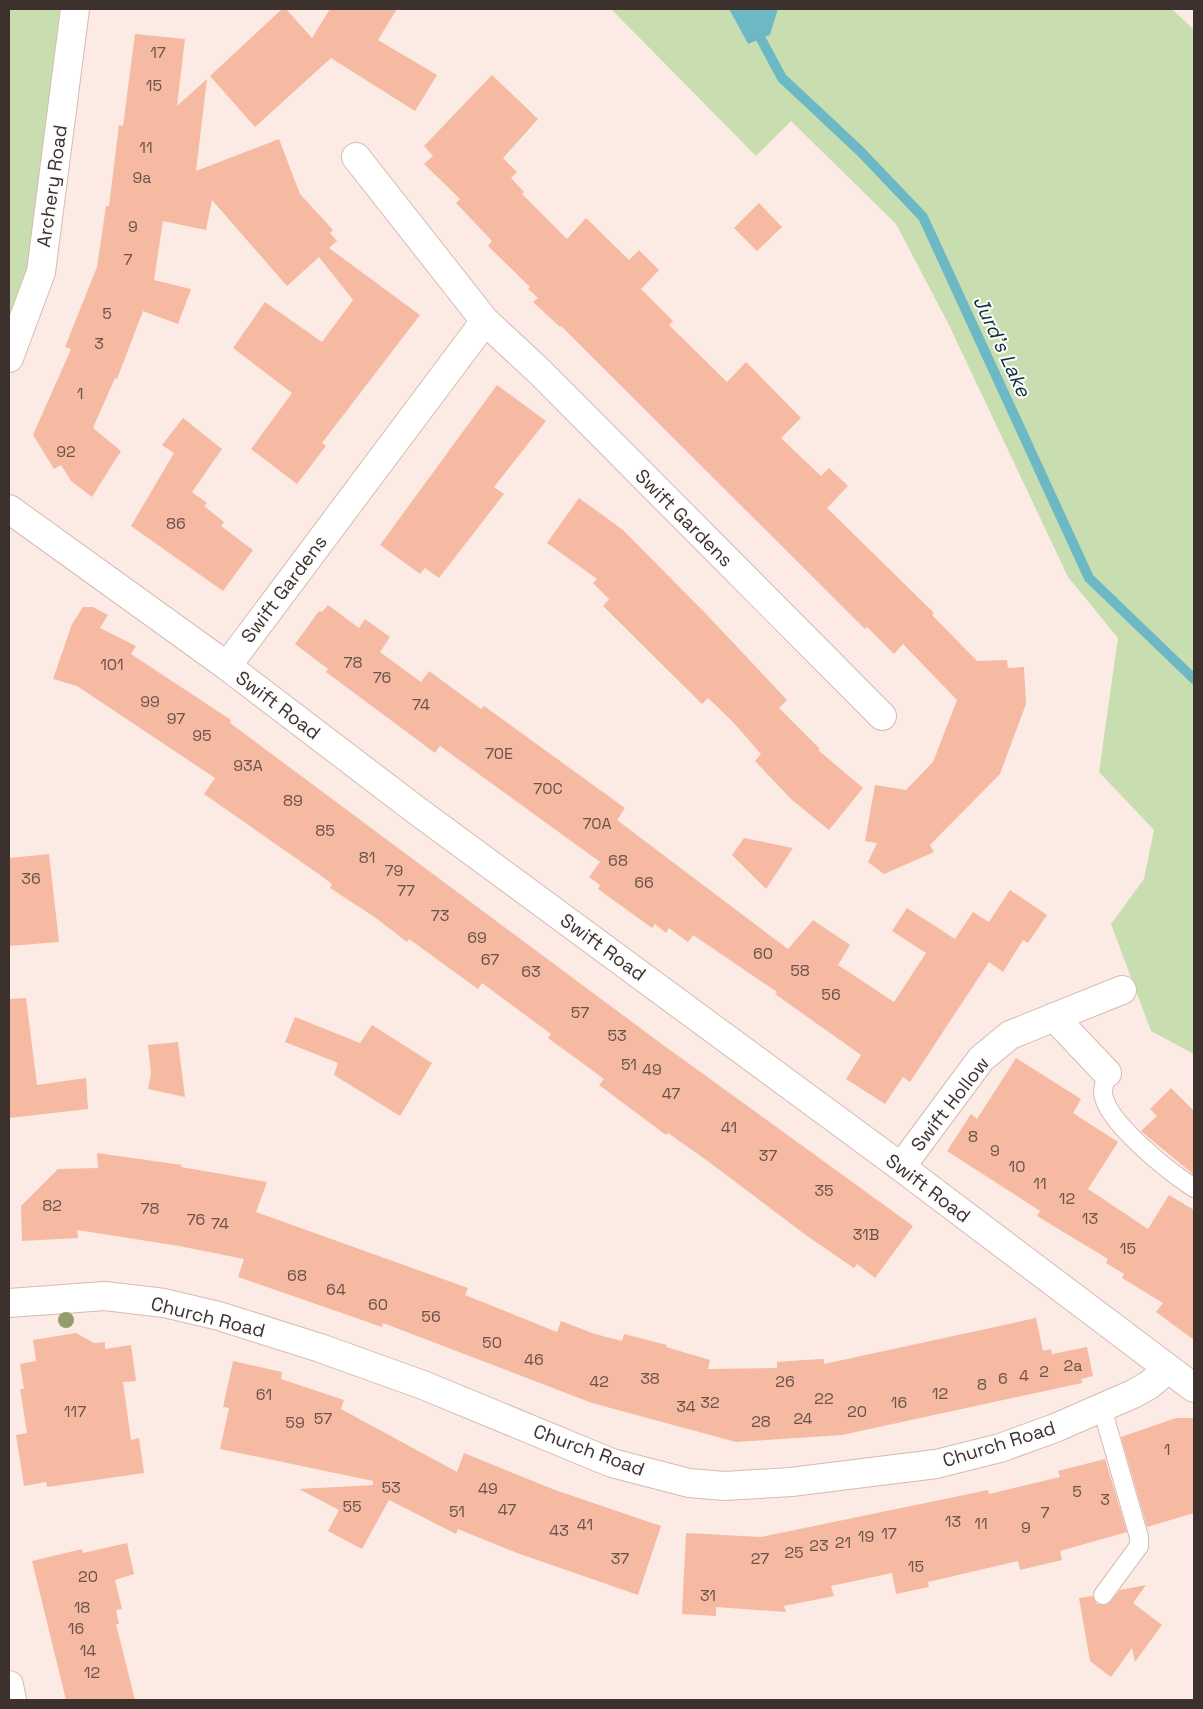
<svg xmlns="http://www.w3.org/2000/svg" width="1203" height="1709" viewBox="0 0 1203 1709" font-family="'Space Grotesk',sans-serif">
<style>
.green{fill:#c9deb0}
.water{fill:#6cb8c4}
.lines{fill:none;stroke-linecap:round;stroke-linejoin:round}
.stream{stroke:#6cb8c4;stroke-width:10}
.building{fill:#f5baa1}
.lane-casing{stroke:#d6bbaf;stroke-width:20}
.street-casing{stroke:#d6bbaf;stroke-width:30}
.secondary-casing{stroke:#d6bbaf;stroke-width:30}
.lane{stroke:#fff;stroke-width:18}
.street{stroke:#fff;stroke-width:28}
.secondary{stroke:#fff;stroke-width:28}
.tree{fill:#959d6e}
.labels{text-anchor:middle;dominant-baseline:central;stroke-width:4;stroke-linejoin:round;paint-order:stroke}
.number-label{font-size:16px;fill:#6a534a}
.street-label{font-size:19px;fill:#3c312d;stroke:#fcfcfc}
.water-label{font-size:20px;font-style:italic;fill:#0d3339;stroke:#fcfcfc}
</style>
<rect width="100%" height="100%" fill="#fcebe4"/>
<g class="green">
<polygon points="9,9 75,9 51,195 9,358"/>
<polygon points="611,9 729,9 748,44 770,35 778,9 1172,9 1194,30 1194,1054 1151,1031 1111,924 1144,879 1154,830 1099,772 1118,638 1068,577 948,323 896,224 791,121 756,156"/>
</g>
<polygon class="water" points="729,9 778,9 770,35 748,44"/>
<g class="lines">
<polyline class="stream" points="761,39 782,78 860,151 923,217 1089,578 1194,679"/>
</g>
<g class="building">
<polygon points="282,9 286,9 312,38 330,9 397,9 378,40 437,75 415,111 331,58 255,127 210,76"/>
<polygon points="135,34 185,39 177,106 207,79 196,171 279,139 300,194 333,230 330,233 337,241 329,248 420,315 322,443 326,446 297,484 251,449 292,393 233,348 265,302 322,342 353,300 319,257 287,286 212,200 206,230 163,221 154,280 191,289 178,324 143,311 117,379 115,378 93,428 121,451 92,497 71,481 61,465 54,469 33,435 71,349 65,347 97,267 106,206 109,206 119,125 123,126"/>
<polygon points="492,75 538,119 503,158 517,172 511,178 524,192 522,194 567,239 586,218 629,260 639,250 659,270 641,289 673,321 669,325 727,382 746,362 801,418 781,438 821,476 829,468 848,486 827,508 934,613 932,615 977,661 1007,660 1008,668 1024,667 1026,704 1000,774 930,845 934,852 884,874 868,862 877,843 865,841 875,785 906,790 928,767 933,762 957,700 903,644 894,654 867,627 865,629 561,326 560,327 533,302 538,298 528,289 530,287 488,246 492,241 456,203 460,199 424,164 433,156 424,146"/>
<polygon points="759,203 782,227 757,251 734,228"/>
<polygon points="497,385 546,421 494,487 504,494 439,578 425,568 420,574 380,545"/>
<polygon points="183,418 222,449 192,492 207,503 204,506 224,522 221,526 253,550 223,591 131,526 174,453 162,445"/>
<polygon points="579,498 623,530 708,616 787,700 779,708 820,749 818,750 863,788 829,830 792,800 755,761 761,754 732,721 708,698 702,704 603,606 609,599 593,583 597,579 547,543"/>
<polygon points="328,605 359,628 365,619 390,637 380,652 421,682 429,671 481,709 484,706 625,808 617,820 788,949 813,920 850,945 838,965 894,1002 926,953 892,931 907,908 955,939 973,912 989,922 1010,890 1047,915 1028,943 1023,940 1003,972 989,962 910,1082 903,1077 885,1104 846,1079 861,1055 775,994 777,992 693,935 688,942 669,928 666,933 655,924 652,928 598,889 600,885 589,877 600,862 440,746 435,753 326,672 328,669 295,644 319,611 322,612"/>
<polygon points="83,607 93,607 108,615 100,628 136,646 131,654 231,720 230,723 659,1042 913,1226 875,1278 857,1264 854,1268 807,1236 709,1162 668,1133 666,1135 599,1085 604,1079 548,1038 551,1034 482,983 478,989 409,939 407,942 376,918 330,888 332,884 320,875 204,794 215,778 77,686 53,679 72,624"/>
<polygon points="744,838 793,848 766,889 732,855"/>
<polygon points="49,854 59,942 9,946 9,858"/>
<polygon points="26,998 37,1085 86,1078 88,1109 9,1118 9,999"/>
<polygon points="295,1017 360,1043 372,1025 432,1063 400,1116 334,1075 338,1063 285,1042"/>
<polygon points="178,1042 185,1097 148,1089 151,1073 148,1045"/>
<polygon points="1016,1058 1081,1099 1073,1113 1118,1142 1088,1189 1148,1229 1169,1195 1194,1210 1194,1340 1156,1312 1163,1303 1122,1278 1124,1274 1106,1263 1108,1259 1037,1216 1040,1211 947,1151 971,1114 977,1119"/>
<polygon points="1171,1088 1194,1111 1194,1175 1141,1131 1157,1116 1150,1109"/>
<polygon points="97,1153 182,1165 181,1167 267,1182 256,1212 468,1288 465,1295 557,1332 561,1321 595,1334 622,1341 624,1334 667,1345 666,1347 710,1360 708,1369 777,1368 777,1362 804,1360 824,1359 824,1364 1036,1318 1043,1351 1051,1349 1052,1354 1087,1347 1093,1376 1081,1379 1082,1383 842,1435 736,1442 592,1403 383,1323 382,1327 238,1277 244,1259 179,1246 77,1230 78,1238 22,1241 21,1206 58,1169 98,1168"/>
<polygon points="76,1333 94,1343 105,1342 105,1349 131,1345 136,1381 123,1382 131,1440 139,1438 144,1473 47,1487 46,1482 24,1486 16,1435 27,1433 20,1389 24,1389 20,1364 36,1361 33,1340"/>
<polygon points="233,1361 282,1372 281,1379 344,1400 341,1409 457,1472 464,1453 555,1490 661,1526 638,1595 517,1553 458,1529 456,1534 389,1500 362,1549 328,1531 339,1510 299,1489 373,1485 373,1481 220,1449 229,1408 223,1407"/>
<polygon points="1176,1418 1194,1418 1194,1513 1147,1527 1121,1437"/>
<polygon points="1105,1459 1127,1532 1060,1551 1062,1560 1020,1570 1018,1561 928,1582 929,1587 896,1594 892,1573 831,1586 834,1596 784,1606 786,1612 716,1607 716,1616 682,1614 686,1533 761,1537 988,1490 989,1494 1060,1477 1058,1471"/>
<polygon points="127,1543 134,1574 115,1580 122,1609 116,1610 119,1624 116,1624 135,1700 66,1700 32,1561 82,1549 83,1553"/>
<polygon points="1146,1585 1133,1603 1162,1625 1135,1662 1132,1648 1111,1677 1090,1661 1079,1598 1093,1596 1097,1604 1107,1605 1120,1590"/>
</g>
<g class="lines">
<defs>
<g id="lane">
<path d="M 1107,1073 C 1106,1079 1103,1086 1103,1092 C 1104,1121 1171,1173 1194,1188"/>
<polyline points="1102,1408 1139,1537 1139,1546 1103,1595"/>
</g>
<g id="street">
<polyline points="356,157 485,321 540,372 882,716"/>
<polyline points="9,509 227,666 416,810 901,1167 1194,1388"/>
<polyline points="227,666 485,321"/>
<polyline points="1054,1017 1107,1073"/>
<polyline points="901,1167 981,1059 1010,1035 1122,990"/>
<polyline points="9,1303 105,1296 164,1303 219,1316 320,1348 423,1385 612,1463 689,1483 725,1486 791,1482 936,1464 1000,1448 1055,1428 1133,1394 1149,1385 1168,1369"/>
</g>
<g id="secondary">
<polyline points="9,358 41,272 75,9"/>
<polyline points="9,1685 12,1700"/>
</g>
</defs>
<use href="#lane" class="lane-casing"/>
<use href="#street" class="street-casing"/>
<use href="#secondary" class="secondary-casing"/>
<use href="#lane" class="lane"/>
<use href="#street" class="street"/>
<use href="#secondary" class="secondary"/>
</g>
<circle class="tree" cx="66" cy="1320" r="8"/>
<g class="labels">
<g class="number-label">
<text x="158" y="52">17</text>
<text x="154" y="85">15</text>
<text x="146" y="147">11</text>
<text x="142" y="177">9a</text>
<text x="133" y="226">9</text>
<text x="128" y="259">7</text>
<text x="107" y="313">5</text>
<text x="99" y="343">3</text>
<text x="80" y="393">1</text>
<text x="66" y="451">92</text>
<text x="176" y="523">86</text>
<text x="353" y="662">78</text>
<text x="112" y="664">101</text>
<text x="382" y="677">76</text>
<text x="150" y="701">99</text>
<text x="421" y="704">74</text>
<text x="176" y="718">97</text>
<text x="202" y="735">95</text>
<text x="499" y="753">70E</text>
<text x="248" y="765">93A</text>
<text x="548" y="788">70C</text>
<text x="293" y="800">89</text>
<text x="597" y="823">70A</text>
<text x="325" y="830">85</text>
<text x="367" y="857">81</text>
<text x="618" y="860">68</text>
<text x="394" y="870">79</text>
<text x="31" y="878">36</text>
<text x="644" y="882">66</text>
<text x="406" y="890">77</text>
<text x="440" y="915">73</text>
<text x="477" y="937">69</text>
<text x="763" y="953">60</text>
<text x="490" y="959">67</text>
<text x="800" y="970">58</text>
<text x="531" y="971">63</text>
<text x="831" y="994">56</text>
<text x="580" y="1012">57</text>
<text x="617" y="1035">53</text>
<text x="629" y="1064">51</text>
<text x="652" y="1069">49</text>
<text x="671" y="1093">47</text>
<text x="729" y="1127">41</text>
<text x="973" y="1136">8</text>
<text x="995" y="1150">9</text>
<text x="768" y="1155">37</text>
<text x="1017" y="1166">10</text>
<text x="1040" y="1183">11</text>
<text x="824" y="1190">35</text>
<text x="1067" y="1198">12</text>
<text x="52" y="1205">82</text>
<text x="150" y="1208">78</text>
<text x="1090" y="1218">13</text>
<text x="196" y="1219">76</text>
<text x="220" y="1223">74</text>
<text x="866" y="1234">31B</text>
<text x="1128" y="1248">15</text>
<text x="297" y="1275">68</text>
<text x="336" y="1289">64</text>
<text x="378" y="1304">60</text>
<text x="431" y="1316">56</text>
<text x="492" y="1342">50</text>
<text x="534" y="1359">46</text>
<text x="1073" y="1365">2a</text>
<text x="1044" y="1371">2</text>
<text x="1024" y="1375">4</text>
<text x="650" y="1378">38</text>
<text x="1003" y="1378">6</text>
<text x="599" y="1381">42</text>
<text x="785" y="1381">26</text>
<text x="982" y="1384">8</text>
<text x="940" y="1393">12</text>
<text x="264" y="1394">61</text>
<text x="824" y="1398">22</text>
<text x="710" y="1402">32</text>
<text x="899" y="1402">16</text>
<text x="686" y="1406">34</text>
<text x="75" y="1411">117</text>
<text x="857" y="1411">20</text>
<text x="323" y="1418">57</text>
<text x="803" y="1418">24</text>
<text x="761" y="1421">28</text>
<text x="295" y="1422">59</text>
<text x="1167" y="1449">1</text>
<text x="391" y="1487">53</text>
<text x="488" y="1488">49</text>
<text x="1077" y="1491">5</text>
<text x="1105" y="1499">3</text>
<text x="352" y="1506">55</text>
<text x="507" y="1509">47</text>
<text x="457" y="1511">51</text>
<text x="1045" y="1512">7</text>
<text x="953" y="1521">13</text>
<text x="981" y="1523">11</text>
<text x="585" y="1524">41</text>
<text x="1026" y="1527">9</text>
<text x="559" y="1530">43</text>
<text x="889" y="1533">17</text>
<text x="866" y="1536">19</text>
<text x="843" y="1542">21</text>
<text x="819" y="1545">23</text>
<text x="794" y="1552">25</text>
<text x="620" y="1558">37</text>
<text x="760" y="1558">27</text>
<text x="916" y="1566">15</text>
<text x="88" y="1576">20</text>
<text x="708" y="1595">31</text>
<text x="82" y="1607">18</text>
<text x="76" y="1628">16</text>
<text x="88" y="1650">14</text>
<text x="92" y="1672">12</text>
</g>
<g class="street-label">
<text transform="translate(52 186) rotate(-82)">Archery Road</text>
<text transform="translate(684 518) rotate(45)">Swift Gardens</text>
<text transform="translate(284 589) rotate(-53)">Swift Gardens</text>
<text transform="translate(278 705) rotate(37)">Swift Road</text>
<text transform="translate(603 947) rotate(36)">Swift Road</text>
<text transform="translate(950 1104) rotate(-52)">Swift Hollow</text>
<text transform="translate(928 1188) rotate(37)">Swift Road</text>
<text transform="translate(208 1317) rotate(14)">Church Road</text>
<text transform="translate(999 1444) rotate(-17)">Church Road</text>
<text transform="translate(589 1450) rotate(20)">Church Road</text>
</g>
<g class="water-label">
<text transform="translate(1002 346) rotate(65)">Jurd's Lake</text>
</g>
</g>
<rect width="1203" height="1709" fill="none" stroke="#3c312d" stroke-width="20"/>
</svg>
